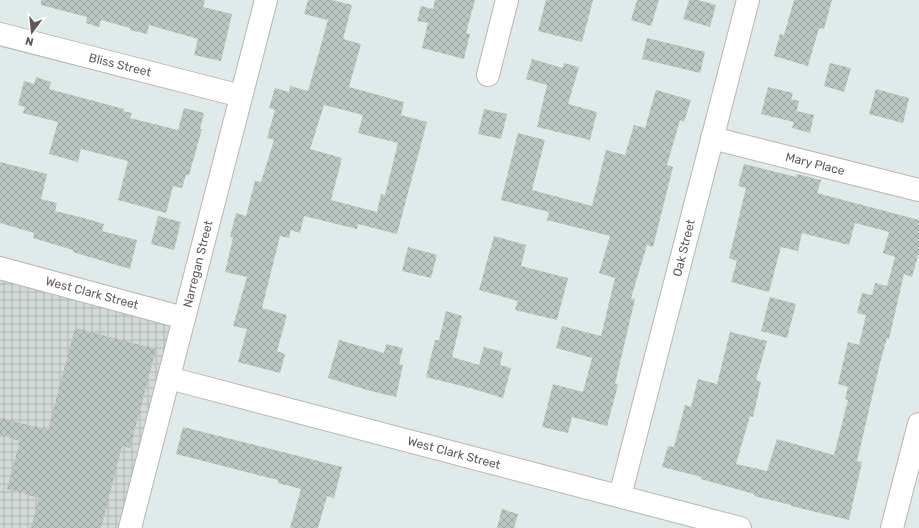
<svg xmlns="http://www.w3.org/2000/svg" width="919" height="528" viewBox="0 0 919 528" font-family="Rubik,sans-serif">
<style>
.industrial{fill:url(#industrial-grid)}
.building{fill:url(#building-cross-hatch);fill-rule:evenodd}
.lines{fill:none;stroke-linecap:round;stroke-linejoin:round}
.minor-casing{stroke:#bab3b6;stroke-width:24}
.minor{stroke:#fff;stroke-width:22}
.labels{text-anchor:middle;dominant-baseline:central;stroke-width:3;stroke-linejoin:round;paint-order:stroke}
.street-label{font-size:12px;fill:#60595c;stroke:#fff}
</style>
<defs>
<pattern id="industrial-grid" width="8" height="8" patternUnits="userSpaceOnUse"><rect width="8" height="8" fill="#d2dad7"/><path d="M0 4h8M4 0v8" fill="none" stroke="#aeb4b2"/></pattern>
<pattern id="building-cross-hatch" width="8" height="8" patternUnits="userSpaceOnUse"><rect width="8" height="8" fill="#bcc6c3"/><path d="M0 0l8 8M0 8l8-8" fill="none" stroke="#9ca4a2"/></pattern>
</defs>
<rect width="100%" height="100%" fill="#e0ebe9"/>
<polygon class="industrial" points="0,279 172,322 118,528 0,528"/>
<g class="building">
<polygon points="41,0 205,0 203,7 232,14 221,61 194,55 198,39 149,25 147,34 130,30 130,28 101,20 99,27 86,23 87,17 41,5"/>
<path d="M 308,0 L 332,0 L 352,5 L 343,39 L 361,44 L 349,87 L 404,102 L 401,115 L 427,122 L 397,234 L 358,224 L 357,229 L 304,216 L 300,233 L 291,230 L 289,238 L 280,236 L 262,308 L 287,315 L 277,351 L 285,354 L 280,373 L 238,362 L 247,329 L 233,326 L 247,277 L 225,272 L 233,238 L 230,237 L 236,213 L 246,216 L 255,181 L 261,182 L 274,140 L 267,138 L 275,110 L 269,108 L 275,88 L 289,92 L 290,86 L 308,91 L 328,20 L 304,14 ZM 324,105 L 363,115 L 358,133 L 398,143 L 385,195 L 381,194 L 377,212 L 331,200 L 342,158 L 310,149 Z"/>
<polygon points="435,0 475,0 466,33 470,34 464,59 422,48 428,23 417,21 421,6 433,9"/>
<polygon points="546,0 593,0 582,42 538,31"/>
<polygon points="637,0 659,0 651,26 631,20"/>
<polygon points="689,0 698,0 716,5 710,27 683,19"/>
<polygon points="794,0 832,0 824,29 819,28 808,66 774,56 780,34 784,35"/>
<polygon points="647,38 705,52 700,73 642,59"/>
<polygon points="532,59 563,68 564,63 579,67 568,104 597,112 590,140 537,127 547,85 526,79"/>
<polygon points="830,63 851,68 844,92 824,86"/>
<polygon points="36,77 51,82 49,89 124,109 123,111 132,113 130,118 178,130 184,108 204,113 200,129 202,129 189,175 186,175 182,188 173,186 166,213 118,200 128,161 81,149 78,162 49,154 58,122 23,113 25,107 18,105 24,81 34,84"/>
<polygon points="768,87 793,93 791,99 799,101 794,122 761,114"/>
<polygon points="876,89 909,98 903,123 869,114"/>
<polygon points="656,90 691,100 684,122 680,120 667,165 673,167 653,247 647,245 631,298 635,299 615,384 618,385 607,426 572,417 568,433 542,427 553,384 583,392 592,358 556,348 562,326 601,336 615,278 599,273 610,236 547,220 549,212 501,200 518,133 545,140 532,190 592,206 606,150 625,155 634,125 645,128"/>
<polygon points="484,109 507,114 501,139 478,134"/>
<polygon points="797,111 814,115 810,133 792,128"/>
<polygon points="0,162 47,174 41,199 57,203 55,211 84,218 104,224 102,231 137,240 130,269 86,256 73,252 73,250 33,238 34,233 0,223"/>
<polygon points="744,164 796,177 797,174 821,180 817,193 919,220 919,252 912,277 904,274 889,339 887,338 880,363 857,461 862,462 849,520 791,506 791,505 754,496 754,494 701,479 702,477 662,467 668,446 674,447 685,405 691,407 698,379 717,384 730,332 767,341 756,380 761,382 753,417 750,416 736,464 767,471 777,439 834,455 848,400 845,399 848,387 838,384 848,342 859,345 866,315 857,313 862,293 872,295 875,283 887,286 895,257 883,253 889,232 855,223 849,245 802,233 798,251 781,247 769,292 731,282 737,261 729,258 746,188 738,186"/>
<polygon points="158,216 181,222 178,231 179,231 174,250 151,244"/>
<polygon points="494,236 526,245 521,266 568,278 557,320 515,310 518,301 479,290"/>
<polygon points="408,247 437,255 431,278 402,271"/>
<polygon points="770,297 796,304 787,338 761,331"/>
<polygon points="446,311 462,316 452,357 479,365 484,347 503,352 500,365 511,368 503,398 470,388 426,377 435,340 439,340"/>
<polygon points="75,328 156,349 130,448 122,446 101,528 31,528 39,498 7,489 20,441 0,435 0,418 48,430"/>
<polygon points="339,340 384,353 386,344 403,348 399,364 403,365 396,397 367,390 328,378"/>
<polygon points="183,427 342,467 334,498 327,496 318,528 290,528 301,489 278,483 278,480 176,454"/>
<polygon points="502,509 518,514 514,528 497,528"/>
</g>
<g class="lines">
<defs>
<g id="minor">
<polyline points="0,34 241,96"/>
<polyline points="488,75 507,0"/>
<polyline points="712,138 831,168 919,190"/>
<polyline points="0,268 184,318"/>
<polyline points="169,378 740,528"/>
<polyline points="620,496 748,0"/>
<polyline points="130,528 266,0"/>
<polyline points="892,528 919,424"/>
</g>
</defs>
<use href="#minor" class="minor-casing"/>
<use href="#minor" class="minor"/>
</g>
<g class="labels">
<g class="street-label">
<text transform="translate(120 65) rotate(14)">Bliss Street</text>
<text transform="translate(815 164) rotate(14)">Mary Place</text>
<text transform="translate(684 248) rotate(-76)">Oak Street</text>
<text transform="translate(198 264) rotate(-76)">Narregan Street</text>
<text transform="translate(92 293) rotate(15)">West Clark Street</text>
<text transform="translate(454 453) rotate(15)">West Clark Street</text>
</g>
</g>
<g transform="translate(32 32) rotate(195)" stroke="#ffffff" stroke-width="3" paint-order="stroke">
<path d="M0-3L7 15L0 10L-7 15Z" fill="#60595c"/>
<text y="-6" font-size="11" font-weight="bold" text-anchor="middle" fill="#60595c">N</text>
</g>
</svg>
